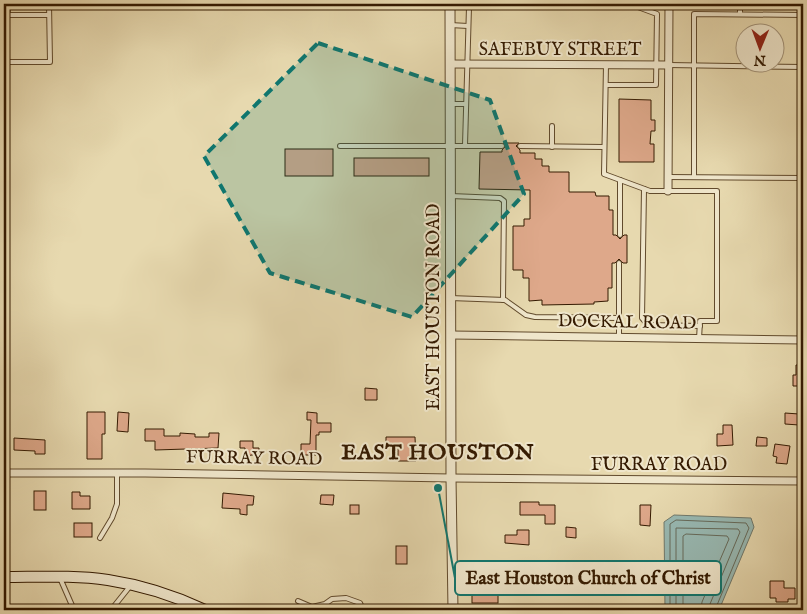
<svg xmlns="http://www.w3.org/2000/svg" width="807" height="614" viewBox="0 0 807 614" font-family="'IM FELL English',serif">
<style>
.water{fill:#98b9b3;stroke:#70796c}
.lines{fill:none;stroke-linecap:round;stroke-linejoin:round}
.shore{stroke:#666a5a;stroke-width:1}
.building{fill:#dea88a;stroke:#341a01}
.service-casing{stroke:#614a2c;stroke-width:6}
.minor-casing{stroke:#614a2c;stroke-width:9}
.tertiary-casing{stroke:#614a2c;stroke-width:11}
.secondary-casing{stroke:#341a01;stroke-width:12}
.service{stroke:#efe6cb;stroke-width:4}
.minor{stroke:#efe6cb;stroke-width:7}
.tertiary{stroke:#efe6cb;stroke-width:9}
.secondary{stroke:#efe6cb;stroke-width:10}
.marked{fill:#0f766e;fill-opacity:0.2;stroke:#0f766e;stroke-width:4;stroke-dasharray:10 6;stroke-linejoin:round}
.labels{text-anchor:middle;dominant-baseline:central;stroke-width:4;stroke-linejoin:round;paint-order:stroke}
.street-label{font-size:18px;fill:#341a01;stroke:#efe6cb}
.district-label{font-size:22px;font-weight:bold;letter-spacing:1px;fill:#341a01;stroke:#efe6cb}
.leader{fill:none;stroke:#0f766e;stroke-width:2}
.callout-dot{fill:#0f766e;stroke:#efe6cb;stroke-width:2}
.callout{fill:#efe6cb;stroke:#0f766e;stroke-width:2}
.callout-label{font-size:19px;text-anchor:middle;font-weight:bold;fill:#341a01}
</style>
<rect width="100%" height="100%" fill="#e7d9af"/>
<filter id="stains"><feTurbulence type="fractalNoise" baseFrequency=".004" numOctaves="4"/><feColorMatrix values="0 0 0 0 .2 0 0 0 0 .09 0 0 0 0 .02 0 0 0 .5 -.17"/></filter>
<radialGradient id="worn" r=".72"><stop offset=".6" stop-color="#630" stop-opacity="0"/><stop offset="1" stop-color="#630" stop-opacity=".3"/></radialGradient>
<polygon class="water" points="674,515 751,518 754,527 719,610 665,610 664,522"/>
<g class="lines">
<g class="shore">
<polyline points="670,610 670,524 676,520 746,523 749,528 715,610"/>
<polyline points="676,610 676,528 738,529 740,532 710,604 709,610"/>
<polyline points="683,610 683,536 686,534 727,536 729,539 702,602 701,610"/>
</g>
</g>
<g class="building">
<polygon points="619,99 651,100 651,120 655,120 655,131 651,131 650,144 654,144 654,162 619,162"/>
<polygon points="503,143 519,143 516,146 520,150 520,153 535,153 535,159 542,159 542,166 549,166 549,172 569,172 569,192 595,192 596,196 609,196 609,210 613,210 613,235 616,235 620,239 624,235 627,235 627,263 623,263 619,259 615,263 612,263 612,288 608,288 608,301 594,302 594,304 542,305 542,300 529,301 529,278 523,278 523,270 513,270 513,226 524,226 524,219 530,219 530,190 479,189 480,152 502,152 502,150 506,146"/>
<rect x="285" y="149" width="48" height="27"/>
<rect x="354" y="158" width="75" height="18"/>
<polygon points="796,365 803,365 803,380 800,380 800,386 793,386 793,375 796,375"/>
<polygon points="365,388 377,389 377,400 365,400"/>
<polygon points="87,412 105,412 105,434 102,434 102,459 87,459"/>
<polygon points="118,412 129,413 128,432 117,431"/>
<polygon points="307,412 317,413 317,423 331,423 331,432 319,432 319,435 316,435 316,455 301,455 301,444 310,444 311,420 307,420"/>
<polygon points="785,413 799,414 799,425 785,424"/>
<polygon points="723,425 732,425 733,445 717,446 717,434 723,434"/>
<polygon points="145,429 164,429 164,436 180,436 180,433 195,434 195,437 209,437 209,433 219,433 218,448 155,450 155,441 145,441"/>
<polygon points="386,437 415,437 416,461 398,461 398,446 386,446"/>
<polygon points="757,437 767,438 767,446 756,446"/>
<polygon points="14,438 45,440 45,454 35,454 35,451 14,450"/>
<polygon points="240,441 253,441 253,448 259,448 259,454 245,456 245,448 240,448"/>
<polygon points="775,444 790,446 787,464 776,463 777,457 773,456"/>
<rect x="34" y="491" width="12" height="19"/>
<polygon points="72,492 80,492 80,496 90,496 90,509 72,509"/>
<polygon points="223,493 254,496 253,505 247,505 247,515 240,514 240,509 222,508"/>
<polygon points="321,495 334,495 333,505 320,504"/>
<polygon points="520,502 539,502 539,505 555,505 555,524 545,524 545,515 520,515"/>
<rect x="350" y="505" width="9" height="9"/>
<polygon points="640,505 651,505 650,526 640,525"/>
<rect x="74" y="523" width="18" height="14"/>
<polygon points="566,527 576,528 576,538 566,537"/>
<polygon points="517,530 529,530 529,545 505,543 505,535 517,535"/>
<rect x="396" y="546" width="11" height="18"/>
<polygon points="770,581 784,581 784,588 795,588 795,599 788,599 788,602 776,602 776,598 770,598"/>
<rect x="472" y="587" width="26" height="16"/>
</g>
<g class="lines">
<defs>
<g id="service">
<polyline points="7,4 8,15"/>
<polyline points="740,4 740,14"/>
<polyline points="4,15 49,15"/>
<polyline points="450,25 468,26"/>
<polyline points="4,62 50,62 49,4"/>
<polyline points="606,65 604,174 650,191 717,191 717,321 700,321 699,339"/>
<polyline points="669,65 803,67"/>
<polyline points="451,104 465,104"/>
<polyline points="552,126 552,147"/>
<polyline points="465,145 469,7 638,7 657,14 656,85 606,85"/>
<polyline points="340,146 502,146"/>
<polyline points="520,146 604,147"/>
<polyline points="668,177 803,178"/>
<polyline points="694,177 694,14 803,15"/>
<polyline points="644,189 642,318 648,325 700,326"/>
<polyline points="451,196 500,198 504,201 503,300"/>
<polyline points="620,235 620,180"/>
<polyline points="450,298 505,300 526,315 535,317 619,318 619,337"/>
<polyline points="619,318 619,263"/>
<polyline points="100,538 112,518 117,504 117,473"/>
<polyline points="60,578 74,610"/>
<polyline points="298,601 312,607 325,604 332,599 346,598 360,603 363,610"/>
<polyline points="111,610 131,585"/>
<polyline points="180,610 182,602"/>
</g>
<g id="minor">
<polyline points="450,64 669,65"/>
<polyline points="668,191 669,4"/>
<polyline points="451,335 803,340"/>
<polyline points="4,473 145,473 451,478 803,481"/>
</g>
<polyline id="tertiary" points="450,4 451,478 453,610"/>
<path id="secondary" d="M 4,577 C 39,577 74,575 108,580 C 141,585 175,596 205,610"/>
</defs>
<use href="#service" class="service-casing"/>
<use href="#minor" class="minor-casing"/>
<use href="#tertiary" class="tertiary-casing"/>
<use href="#secondary" class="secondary-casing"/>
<use href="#service" class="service"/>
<use href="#minor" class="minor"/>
<use href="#tertiary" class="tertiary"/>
<use href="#secondary" class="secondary"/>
</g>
<path class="marked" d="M 318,43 L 490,100 L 524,194 L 412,317 L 270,273 L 204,156 Z"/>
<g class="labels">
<g class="street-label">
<text x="560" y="50">SAFEBUY STREET</text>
<text transform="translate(434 307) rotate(-90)">EAST HOUSTON ROAD</text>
<text transform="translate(627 323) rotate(1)">DOCKAL ROAD</text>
<text transform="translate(254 459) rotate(1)">FURRAY ROAD</text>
<text x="659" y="465">FURRAY ROAD</text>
</g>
<g class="district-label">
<text x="438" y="453">EAST HOUSTON</text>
</g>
</g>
<path class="leader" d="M438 488L455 578"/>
<circle class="callout-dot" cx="438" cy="488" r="5"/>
<rect class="callout" x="455" y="561" width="266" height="34" rx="5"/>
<g class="callout-label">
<text x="588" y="584">East Houston Church of Christ</text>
</g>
<rect width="807" height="614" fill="none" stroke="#e7d9af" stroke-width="20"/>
<rect x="5" y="5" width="797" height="604" fill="none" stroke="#341a01" stroke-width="2.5"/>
<rect x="10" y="10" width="787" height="594" fill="none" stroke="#341a01"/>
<g transform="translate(760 48) rotate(181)"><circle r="24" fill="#efe6cb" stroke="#a4947a"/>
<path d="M0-4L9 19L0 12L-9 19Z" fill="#8f2418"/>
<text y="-8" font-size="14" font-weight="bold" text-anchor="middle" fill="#341a01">N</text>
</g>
<rect width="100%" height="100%" filter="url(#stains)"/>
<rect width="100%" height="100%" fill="url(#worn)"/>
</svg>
